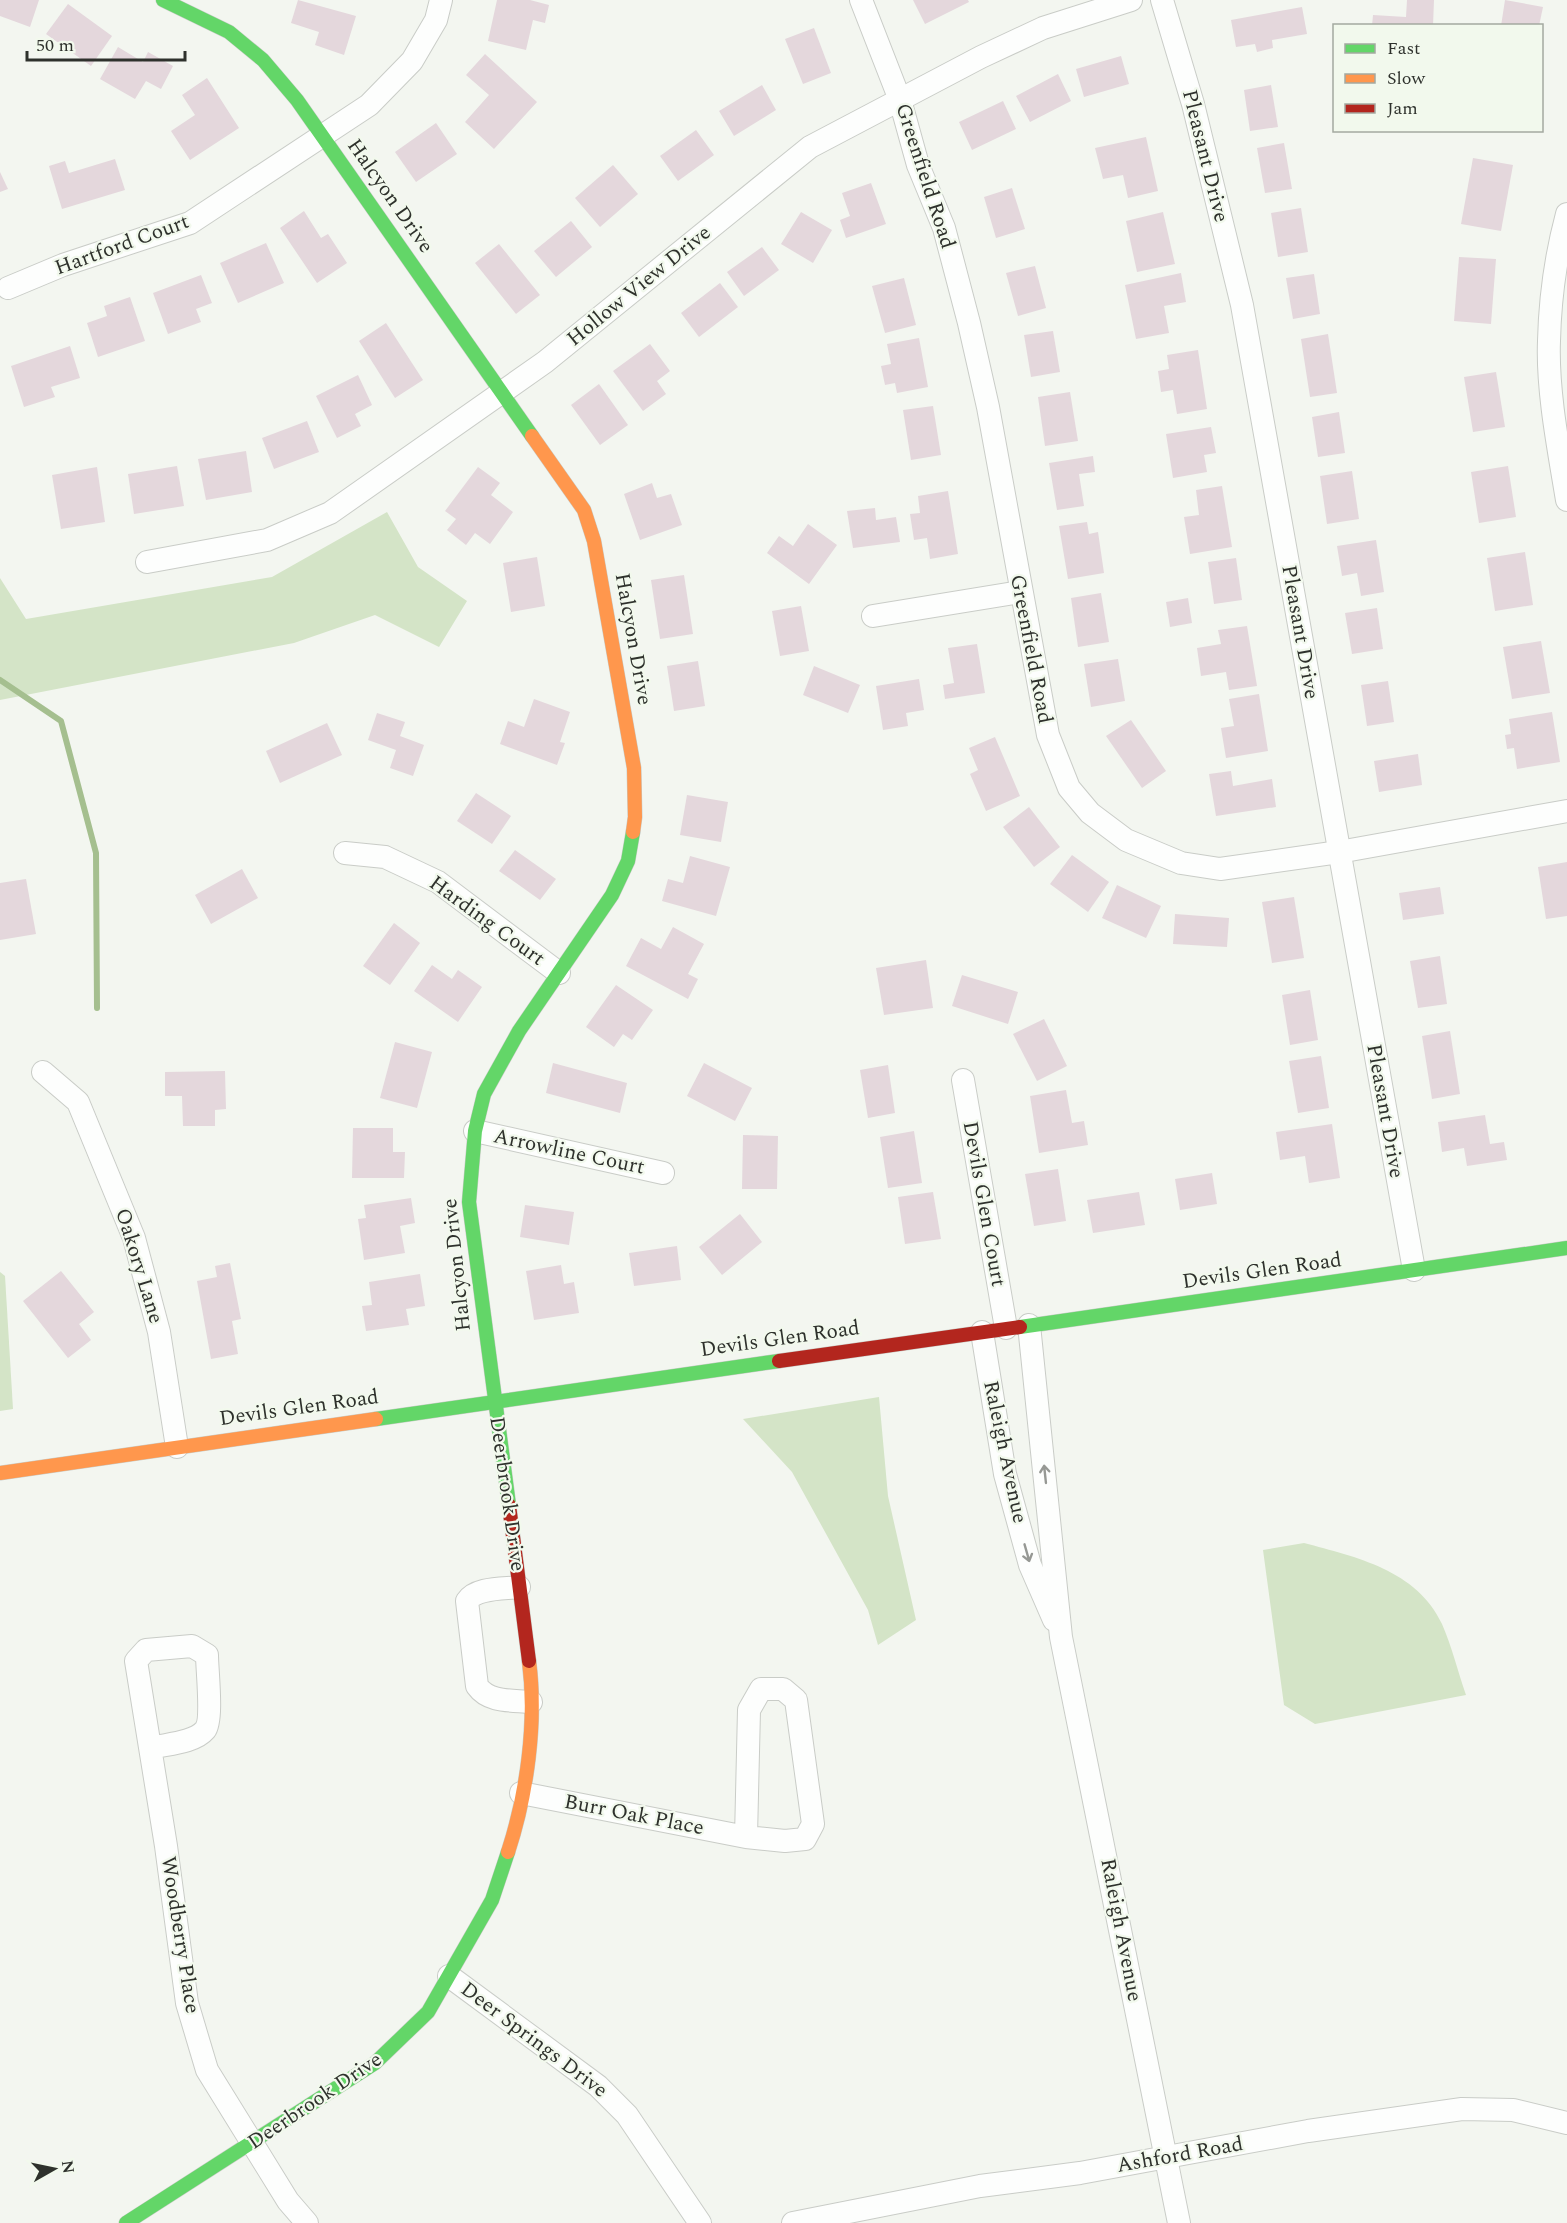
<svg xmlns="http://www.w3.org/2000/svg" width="1567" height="2223" viewBox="0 0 1567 2223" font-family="Spectral,serif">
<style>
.green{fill:#d4e4c7}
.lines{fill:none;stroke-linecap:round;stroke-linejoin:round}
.stream{stroke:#a5bf8f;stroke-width:6}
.building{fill:#e4d7dc}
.street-casing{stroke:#c9ccc7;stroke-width:24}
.fast-casing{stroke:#c9ccc7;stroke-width:15}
.slow-casing{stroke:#c9ccc7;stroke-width:15}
.jam-casing{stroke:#c9ccc7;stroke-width:15}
.street{stroke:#fdfefd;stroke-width:22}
.fast{stroke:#63d668;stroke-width:14}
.slow{stroke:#ff974d;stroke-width:14}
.jam{stroke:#b3261e;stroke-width:14}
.oneway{stroke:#969894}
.labels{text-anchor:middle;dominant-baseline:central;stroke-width:4.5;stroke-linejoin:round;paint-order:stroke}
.street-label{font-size:21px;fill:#2e312c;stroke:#f2f9ed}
</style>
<rect width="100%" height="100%" fill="#f3f6f0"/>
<g class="green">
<polygon points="387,512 418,567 467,601 439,647 375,615 294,643 0,700 0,578 26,619 272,577"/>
<polygon points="0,1272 5,1276 13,1409 0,1411"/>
<polygon points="879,1397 888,1496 916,1620 878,1645 868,1610 792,1472 743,1419"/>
<path d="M 1304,1543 C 1356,1557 1417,1570 1442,1624 C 1452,1647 1458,1672 1466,1695 L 1315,1724 L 1284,1705 L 1263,1550 Z"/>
</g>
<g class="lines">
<polyline class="stream" points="0,680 61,721 96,853 97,1008"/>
</g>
<g class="building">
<polygon points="0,0 39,0 30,27 0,16"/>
<polygon points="298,0 356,16 344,55 315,45 319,32 291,23"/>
<polygon points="497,0 530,0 549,5 545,23 533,20 526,50 488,41"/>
<polygon points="913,0 968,0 969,2 925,24"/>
<polygon points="1407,0 1434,0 1433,26 1372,26 1373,15 1406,17"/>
<polygon points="1505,0 1543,7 1539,26 1501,26"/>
<polygon points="68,4 112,36 91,66 46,34"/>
<polygon points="1302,7 1307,34 1272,40 1273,48 1257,52 1255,44 1236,47 1231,20"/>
<polygon points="814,28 831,73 803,84 785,39"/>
<polygon points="118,47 143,62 148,52 173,66 161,89 146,81 135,99 100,79"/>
<polygon points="485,54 537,102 494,149 465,122 489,95 466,75"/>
<polygon points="1121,56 1129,84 1084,97 1076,69"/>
<polygon points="1058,74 1071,101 1030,122 1016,96"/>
<polygon points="207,78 239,128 190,160 171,131 195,115 182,95"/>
<polygon points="762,85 776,110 734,136 719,111"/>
<polygon points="1271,85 1278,127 1250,131 1244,90"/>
<polygon points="1003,101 1016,129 972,150 959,122"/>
<polygon points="436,123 457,154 416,182 395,152"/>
<polygon points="696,130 714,155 678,181 660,156"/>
<polygon points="1146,137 1158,191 1128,198 1123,175 1103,179 1095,148"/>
<polygon points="1284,143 1292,189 1265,193 1257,148"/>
<polygon points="1473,158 1513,165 1501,231 1461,224"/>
<polygon points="115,159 125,190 62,209 49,166 65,161 69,173"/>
<polygon points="613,165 638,194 600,227 575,198"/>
<polygon points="0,172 8,189 0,192"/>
<polygon points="871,183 886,224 846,238 840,220 850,216 842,193"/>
<polygon points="1012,188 1025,229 996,238 984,197"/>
<polygon points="1301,208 1308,252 1278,257 1271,213"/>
<polygon points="304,211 321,238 328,234 347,263 317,283 280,228"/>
<polygon points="801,212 832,230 813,263 781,244"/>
<polygon points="1163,212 1175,264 1137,272 1126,221"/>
<polygon points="571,221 592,247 556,277 534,251"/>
<polygon points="266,243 284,283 238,303 220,263"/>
<polygon points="499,244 540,295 516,314 475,263"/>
<polygon points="762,247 779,270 744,296 727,272"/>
<polygon points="1459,257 1496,259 1491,324 1454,321"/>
<polygon points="1035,266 1046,308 1018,316 1006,273"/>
<polygon points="1181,273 1186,302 1164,306 1169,333 1136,339 1125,285"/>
<polygon points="1314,274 1320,314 1293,319 1286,278"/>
<polygon points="201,275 212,303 196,309 201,322 168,334 153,293"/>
<polygon points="904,278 916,325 885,333 872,286"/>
<polygon points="720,283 738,307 699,337 681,313"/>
<polygon points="130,297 145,341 98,357 87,323 107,316 104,306"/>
<polygon points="386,323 423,380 395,398 359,341"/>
<polygon points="1053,331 1060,372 1031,377 1024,335"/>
<polygon points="1328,334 1337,393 1310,397 1301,339"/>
<polygon points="919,338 928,387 897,393 895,383 885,385 881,366 891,364 887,344"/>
<polygon points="650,344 670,371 657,381 666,394 643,411 613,371"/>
<polygon points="70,346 80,378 51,387 55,397 24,407 11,366"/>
<polygon points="1198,350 1207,409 1177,414 1173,390 1161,392 1158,371 1169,369 1167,355"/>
<polygon points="1496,372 1505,427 1473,432 1464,377"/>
<polygon points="358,375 372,405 355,414 361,426 337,438 316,396"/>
<polygon points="599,384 628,425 600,445 571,405"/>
<polygon points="1070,392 1078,441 1045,446 1038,397"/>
<polygon points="933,406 941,455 911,460 903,410"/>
<polygon points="1339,412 1345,453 1318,457 1312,417"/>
<polygon points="307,421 319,452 274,469 262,438"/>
<polygon points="1211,427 1216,453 1204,455 1207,472 1173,478 1166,434"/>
<polygon points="246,451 252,492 206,500 198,459"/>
<polygon points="1093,456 1095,472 1079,474 1084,506 1057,510 1049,463"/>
<polygon points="177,466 184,506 134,514 128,474"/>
<polygon points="1508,466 1516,517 1479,523 1471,472"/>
<polygon points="97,467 105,522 61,529 52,475"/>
<polygon points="478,467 500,483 491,495 513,512 490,544 475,533 466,545 447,530 456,519 445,511"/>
<polygon points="1352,471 1359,519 1327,524 1320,476"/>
<polygon points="652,483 657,498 671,494 682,525 640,540 624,494"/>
<polygon points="1222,486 1232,547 1190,554 1184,517 1199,515 1196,490"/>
<polygon points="948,491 958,554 930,559 927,538 914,540 910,514 920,513 918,496"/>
<polygon points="875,508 876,520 896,517 900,542 853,548 847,511"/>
<polygon points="1087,522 1089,534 1098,532 1104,573 1068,579 1059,526"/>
<polygon points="808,524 837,545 809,584 767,553 779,536 793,546"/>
<polygon points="1376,540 1384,592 1361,596 1357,573 1342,576 1337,546"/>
<polygon points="1525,552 1533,605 1495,611 1487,558"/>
<polygon points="537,557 545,606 511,612 503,563"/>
<polygon points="1236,558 1242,600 1214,604 1208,562"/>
<polygon points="684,575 693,634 660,639 651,580"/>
<polygon points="1101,593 1109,642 1078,647 1071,598"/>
<polygon points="1188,598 1192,623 1170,627 1166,602"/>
<polygon points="801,606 809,651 780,656 772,611"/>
<polygon points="1377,608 1383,649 1352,654 1345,613"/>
<polygon points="1247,626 1257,686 1229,690 1226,672 1201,676 1197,648 1221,644 1218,630"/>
<polygon points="1541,641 1550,693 1512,699 1503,647"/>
<polygon points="977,644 985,693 945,699 943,685 954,683 948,648"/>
<polygon points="1118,659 1125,701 1091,707 1084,664"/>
<polygon points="698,661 705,706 674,711 667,666"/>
<polygon points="814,666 860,685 848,713 803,695"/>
<polygon points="919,679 924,710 906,713 908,726 883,730 876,686"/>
<polygon points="1388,681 1394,722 1367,726 1361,685"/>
<polygon points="1259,694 1268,751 1226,758 1221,728 1234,726 1229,699"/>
<polygon points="534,699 570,712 560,742 565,743 557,765 500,744 508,721 524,727"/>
<polygon points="1552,712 1560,762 1517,769 1514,748 1507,749 1505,735 1511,734 1509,719"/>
<polygon points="377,713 405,722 400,736 424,745 413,776 390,768 396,750 368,740"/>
<polygon points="1131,720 1166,771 1142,788 1106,736"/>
<polygon points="327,723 342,755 280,783 266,751"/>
<polygon points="995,737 1020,796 986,811 970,774 978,770 969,748"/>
<polygon points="1418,754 1422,785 1379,792 1374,761"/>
<polygon points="1231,771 1233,786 1272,779 1276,807 1216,816 1209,774"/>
<polygon points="476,793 511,816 492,844 457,821"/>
<polygon points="687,795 728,802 721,842 680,835"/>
<polygon points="1029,807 1060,847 1034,867 1003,827"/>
<polygon points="515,850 556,879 540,900 499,871"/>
<polygon points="1072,855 1109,882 1088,912 1050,884"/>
<polygon points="690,856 730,867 716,916 662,901 668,879 683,883"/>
<polygon points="1567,862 1567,916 1546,919 1538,867"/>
<polygon points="242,869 258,898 211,924 195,895"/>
<polygon points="26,879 36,934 0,940 0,883"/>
<polygon points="1117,885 1161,906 1146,938 1102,918"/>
<polygon points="1440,887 1444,914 1403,920 1399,893"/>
<polygon points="1294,897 1304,958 1272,963 1262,902"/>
<polygon points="1175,914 1229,918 1227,947 1173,944"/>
<polygon points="394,923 420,943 390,985 363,966"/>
<polygon points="673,927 704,944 688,974 698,979 688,999 626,966 641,938 661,949"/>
<polygon points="1440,956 1447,1004 1418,1008 1410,961"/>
<polygon points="926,960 933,1008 884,1015 876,968"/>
<polygon points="432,965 452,979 458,970 482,987 458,1022 414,991"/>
<polygon points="962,975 1018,992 1008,1024 952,1006"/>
<polygon points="616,985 653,1010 632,1040 623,1034 614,1047 586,1027"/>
<polygon points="1310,990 1318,1040 1290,1045 1282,995"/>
<polygon points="1044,1019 1067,1066 1037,1081 1013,1034"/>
<polygon points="1450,1031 1460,1094 1432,1099 1422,1036"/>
<polygon points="395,1042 432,1052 417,1108 380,1098"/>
<polygon points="1321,1056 1329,1108 1298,1113 1289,1061"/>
<polygon points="553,1063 627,1083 620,1113 546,1093"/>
<polygon points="704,1063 752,1088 735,1121 687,1096"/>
<polygon points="888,1065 895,1113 868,1118 860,1070"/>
<polygon points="225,1071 226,1109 215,1110 215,1126 183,1126 182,1096 165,1096 165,1072"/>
<polygon points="1066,1090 1072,1123 1084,1121 1088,1145 1039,1153 1030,1096"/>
<polygon points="1485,1115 1490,1144 1504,1142 1507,1160 1467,1166 1464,1148 1442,1152 1438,1122"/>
<polygon points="1332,1124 1340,1178 1309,1183 1305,1156 1280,1160 1276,1132"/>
<polygon points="353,1128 393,1128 393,1152 405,1152 404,1178 352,1178"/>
<polygon points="914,1131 922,1183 888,1188 880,1137"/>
<polygon points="743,1135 778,1136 777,1189 742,1189"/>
<polygon points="1058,1169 1066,1221 1034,1226 1025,1174"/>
<polygon points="1212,1173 1217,1204 1180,1210 1175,1179"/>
<polygon points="933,1192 941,1239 905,1244 898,1197"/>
<polygon points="1139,1192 1145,1225 1093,1233 1087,1200"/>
<polygon points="411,1198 415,1223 400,1226 405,1253 364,1260 358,1219 366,1218 364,1205"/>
<polygon points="525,1205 574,1212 569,1245 520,1237"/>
<polygon points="740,1214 762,1242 722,1275 699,1247"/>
<polygon points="677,1246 681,1280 634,1286 629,1253"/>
<polygon points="230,1263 241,1319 232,1321 238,1354 211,1359 197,1281 217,1277 215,1266"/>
<polygon points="561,1265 564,1284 574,1282 579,1313 534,1320 526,1271"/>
<polygon points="61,1271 94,1312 79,1324 91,1340 68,1358 23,1301"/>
<polygon points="420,1274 425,1306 406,1309 409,1325 366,1331 362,1306 372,1305 369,1282"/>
</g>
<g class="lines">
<defs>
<g id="street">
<polyline points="861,0 900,100 918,165 944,228 969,323 988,407 1048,735 1069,788 1090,813 1126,840 1181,863 1220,869 1339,852 1567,811"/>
<polyline points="1162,0 1193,104 1242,305 1414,1270"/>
<path d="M 1567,214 C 1556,255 1550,298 1549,341 C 1547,391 1559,451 1567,500"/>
<polyline points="8,288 63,265 190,223 369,105 412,61 436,20 441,0"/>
<polyline points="147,562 267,540 330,513 545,362 810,147 981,57 1043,28 1131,0"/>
<polyline points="873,616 1020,592"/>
<polyline points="345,853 385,857 438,882 559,973"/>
<polyline points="43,1072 78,1102 134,1238 159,1332 177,1447"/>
<polyline points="963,1080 1006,1328"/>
<polyline points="475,1131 663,1173"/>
<polyline points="1029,1325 1061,1637 1179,2223"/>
<polyline points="982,1332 1005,1474 1030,1565 1054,1620"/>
<path d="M 519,1587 C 504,1589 476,1587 467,1601 L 477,1686 C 489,1703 512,1700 531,1702"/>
<path d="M 151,1748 C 166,1744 194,1743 205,1730 C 213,1720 207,1670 207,1655 L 192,1646 L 146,1650 L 136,1661 L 166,1846 L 187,2003 L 207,2070 L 288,2201 L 307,2223"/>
<polyline points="521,1793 746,1837 785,1841 805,1839 813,1824 796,1700 783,1689 761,1689 749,1710 746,1837"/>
<polyline points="449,1976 598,2086 627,2115 700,2223"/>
<polyline points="793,2223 980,2186 1080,2173 1308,2131 1462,2109 1513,2110 1567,2123"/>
</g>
<g id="fast">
<polyline points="163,0 229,32 263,60 297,100 532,436"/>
<polyline points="1020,1327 1567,1248"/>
<polyline points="376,1419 779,1361"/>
<polyline points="509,1505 469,1202 475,1131 484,1094 519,1031 612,895 628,861 633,832"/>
<polyline points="126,2223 375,2063 428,2012 492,1900 508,1852"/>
</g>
<g id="slow">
<polyline points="532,436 584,510 594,541 634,768 635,817 633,832"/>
<polyline points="0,1473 376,1419"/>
<path d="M 508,1852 C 527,1794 537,1722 529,1661"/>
</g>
<g id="jam">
<polyline points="779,1361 1020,1327"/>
<polyline points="509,1505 529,1661"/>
</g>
</defs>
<use href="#street" class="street-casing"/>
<use href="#fast" class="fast-casing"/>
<use href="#slow" class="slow-casing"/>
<use href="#jam" class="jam-casing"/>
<use href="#street" class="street"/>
<use href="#fast" class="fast"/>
<use href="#slow" class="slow"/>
<use href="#jam" class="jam"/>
</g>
<defs><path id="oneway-shaft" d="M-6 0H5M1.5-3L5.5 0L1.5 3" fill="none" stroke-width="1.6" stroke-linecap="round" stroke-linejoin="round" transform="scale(1.5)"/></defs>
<g class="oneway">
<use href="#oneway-shaft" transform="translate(1045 1474) rotate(-96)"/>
<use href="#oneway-shaft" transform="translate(1027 1553) rotate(74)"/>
</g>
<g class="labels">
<g class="street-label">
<text transform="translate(1205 156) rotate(76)">Pleasant Drive</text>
<text transform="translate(925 176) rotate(72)">Greenfield Road</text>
<text transform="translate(390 196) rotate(55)">Halcyon Drive</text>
<text transform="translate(122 245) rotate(-20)">Hartford Court</text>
<text transform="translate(639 286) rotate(-39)">Hollow View Drive</text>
<text transform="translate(1300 632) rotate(80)">Pleasant Drive</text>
<text transform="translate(633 639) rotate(80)">Halcyon Drive</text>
<text transform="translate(1031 649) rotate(79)">Greenfield Road</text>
<text transform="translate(487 921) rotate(36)">Harding Court</text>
<text transform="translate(1385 1111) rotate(80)">Pleasant Drive</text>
<text transform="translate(569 1152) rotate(12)">Arrowline Court</text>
<text transform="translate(984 1204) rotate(80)">Devils Glen Court</text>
<text transform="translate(457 1265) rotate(-96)">Halcyon Drive</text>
<text transform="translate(139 1266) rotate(73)">Oakory Lane</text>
<text transform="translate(1262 1271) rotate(-8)">Devils Glen Road</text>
<text transform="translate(780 1339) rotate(-8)">Devils Glen Road</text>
<text transform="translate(299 1408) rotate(-8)">Devils Glen Road</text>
<text transform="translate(1005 1452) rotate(78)">Raleigh Avenue</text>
<text transform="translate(507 1494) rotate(82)">Deerbrook Drive</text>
<text transform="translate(634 1815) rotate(11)">Burr Oak Place</text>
<text transform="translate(1121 1930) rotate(79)">Raleigh Avenue</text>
<text transform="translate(180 1935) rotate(81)">Woodberry Place</text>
<text transform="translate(534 2040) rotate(37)">Deer Springs Drive</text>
<text transform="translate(315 2101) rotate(-34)">Deerbrook Drive</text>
<text transform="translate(1180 2155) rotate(-10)">Ashford Road</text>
</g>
</g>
<rect x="1333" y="24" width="210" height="108" fill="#f2f9ed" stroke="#a4a9a0" stroke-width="1.5"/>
<rect x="1345" y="44" width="30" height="9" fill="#63d668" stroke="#a4a9a0" stroke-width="1.5"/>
<text x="1387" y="54" font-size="18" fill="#2e312c">Fast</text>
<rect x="1345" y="74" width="30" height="9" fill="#ff974d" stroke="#a4a9a0" stroke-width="1.5"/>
<text x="1387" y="84" font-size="18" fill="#2e312c">Slow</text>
<rect x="1345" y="104" width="30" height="9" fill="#b3261e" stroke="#a4a9a0" stroke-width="1.5"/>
<text x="1387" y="114" font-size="18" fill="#2e312c">Jam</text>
<g transform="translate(54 2169) rotate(81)" stroke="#f2f9ed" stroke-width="4.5" paint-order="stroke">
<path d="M0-4.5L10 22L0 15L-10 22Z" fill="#2e312c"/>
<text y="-9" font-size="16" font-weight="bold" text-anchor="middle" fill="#2e312c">N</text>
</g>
<path d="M27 51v9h158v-9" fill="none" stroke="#2e312c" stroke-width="3"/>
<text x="36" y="51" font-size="18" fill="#2e312c" stroke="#f2f9ed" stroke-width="4.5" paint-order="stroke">50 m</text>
</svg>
